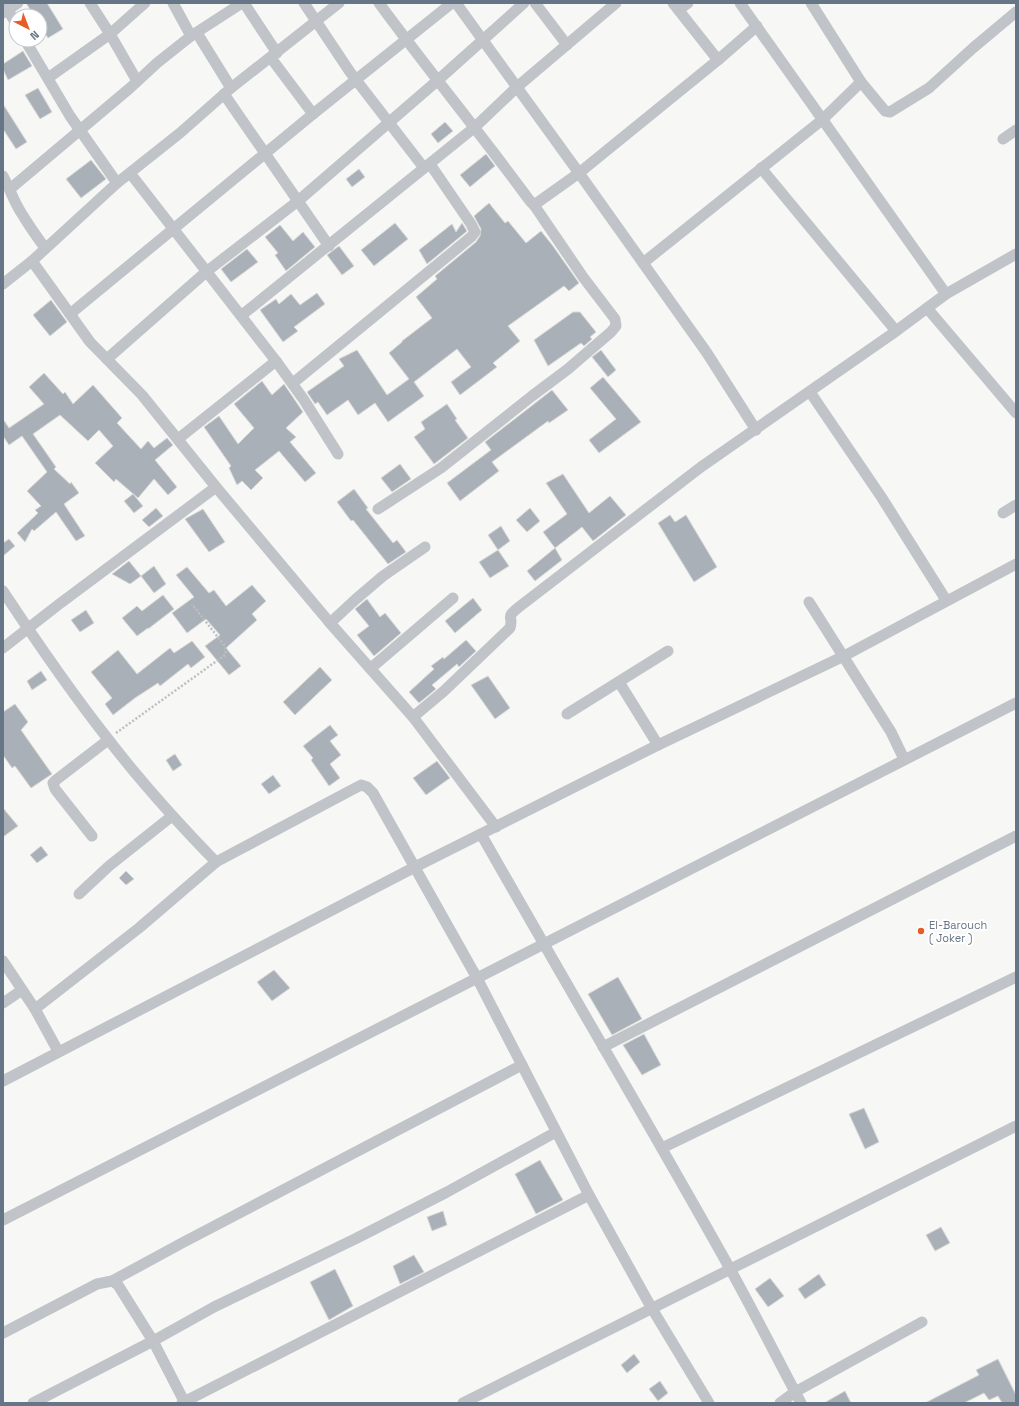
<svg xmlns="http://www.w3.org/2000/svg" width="1019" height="1406" viewBox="0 0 1019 1406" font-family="'Space Grotesk',sans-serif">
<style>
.building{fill:#a9b0b7;stroke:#d9d9d7}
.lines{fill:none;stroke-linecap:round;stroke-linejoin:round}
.path{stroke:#bdbfc2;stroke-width:2.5;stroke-dasharray:2 2;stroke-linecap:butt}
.minor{stroke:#c0c4c9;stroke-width:11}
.poi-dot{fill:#e55e27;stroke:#fff;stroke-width:1.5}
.labels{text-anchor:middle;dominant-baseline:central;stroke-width:4;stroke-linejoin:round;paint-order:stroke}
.poi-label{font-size:11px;fill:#667686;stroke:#fff;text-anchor:start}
</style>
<rect width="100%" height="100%" fill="#f7f8f5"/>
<g class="building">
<polygon points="26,3 47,3 63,29 48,38 40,26 40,16 34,16"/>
<polygon points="23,51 32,66 8,80 3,69 3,64"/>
<polygon points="38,88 52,112 40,119 25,95"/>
<polygon points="3,104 27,142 16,149 3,129"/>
<polygon points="445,122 453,131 438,143 431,134"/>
<polygon points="486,154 495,166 470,187 460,175"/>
<polygon points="91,160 106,179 81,198 66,179"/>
<polygon points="359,169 365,177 352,187 346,179"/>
<polygon points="489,203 505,223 508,221 526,243 541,231 553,246 579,283 569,291 564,286 508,326 520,341 493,363 497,367 460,395 451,382 471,367 457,349 414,382 424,396 388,422 375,403 358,415 348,400 327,415 318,402 315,404 307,392 344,366 339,359 357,350 387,395 409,379 389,353 402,342 402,341 432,318 416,297 437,279 435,276 476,242 480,236 481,229 474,216"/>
<polygon points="395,223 408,239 374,266 361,250"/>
<polygon points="462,223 467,231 466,232 427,264 419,250 452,224 456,232"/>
<polygon points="280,225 293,241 303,232 315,247 286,271 275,255 278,253 265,237"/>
<polygon points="339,246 354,266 342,275 327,255"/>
<polygon points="247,249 258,262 231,282 221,269"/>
<polygon points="317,293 325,304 294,327 298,331 283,342 260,310 276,299 279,304 291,294 300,305"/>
<polygon points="51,300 67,322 50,336 33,315"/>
<polygon points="573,312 580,312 596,332 590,337 592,339 584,346 581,343 548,366 534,340"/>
<polygon points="601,350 616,370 608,377 592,357"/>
<polygon points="44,373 63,394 65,392 73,404 93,385 122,418 117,423 141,449 148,441 154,448 167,438 173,445 155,460 177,487 168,495 154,479 138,498 116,479 114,482 95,463 113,446 99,430 88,441 60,415 33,434 56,467 54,469 70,484 71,482 79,493 64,504 85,536 76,541 56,512 34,531 32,529 25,542 17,533 38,513 35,510 41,506 27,491 47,472 22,436 9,445 3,436 3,419 9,428 44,404 29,387"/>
<polygon points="603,377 641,422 599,453 589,440 616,419 590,388"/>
<polygon points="262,381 272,395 284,384 303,412 286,428 296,437 290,442 316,473 305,482 279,451 255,470 263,478 251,490 242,481 237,485 229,468 231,466 204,427 219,416 238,444 254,428 234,404"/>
<polygon points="552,390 568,410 549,423 548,421 492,462 499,471 460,501 447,483 491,450 485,442"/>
<polygon points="447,404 457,419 455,420 468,438 434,464 414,437 425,429 421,422"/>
<polygon points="400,464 411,479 392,492 381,478"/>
<polygon points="563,474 589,513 610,496 626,515 593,541 582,527 555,548 543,532 567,514 546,483"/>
<polygon points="354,489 368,508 366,509 393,543 397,540 406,552 388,564 353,520 351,521 337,502"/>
<polygon points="133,494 143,506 134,513 124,501"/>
<polygon points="156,508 163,516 149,527 142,520"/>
<polygon points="530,508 540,521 527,532 516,520"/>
<polygon points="203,509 225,542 209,552 185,519"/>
<polygon points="670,515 675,522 686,515 717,567 694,582 658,523"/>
<polygon points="501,526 510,541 498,550 488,535"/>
<polygon points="9,539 15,546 3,556 3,543"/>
<polygon points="555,548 562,560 535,581 527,571"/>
<polygon points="498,550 509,566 490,578 479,562"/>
<polygon points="129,561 141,576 130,584 112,574"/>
<polygon points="154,566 166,584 154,593 141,576"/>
<polygon points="187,567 209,593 214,590 226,606 252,585 266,601 252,614 257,620 226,648 241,666 229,675 205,646 220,635 206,619 187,633 172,613 194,597 176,575"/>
<polygon points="163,595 174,609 148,629 148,628 137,636 122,618 137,606 142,611"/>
<polygon points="473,598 482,610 455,633 445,621"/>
<polygon points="367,599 380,617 385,613 401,633 374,656 357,635 369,626 355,609"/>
<polygon points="86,610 94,623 80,632 71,620"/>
<polygon points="466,640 476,651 459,667 457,664 432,685 436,689 419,703 409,692 434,669 431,666 443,657 444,659"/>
<polygon points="192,641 205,657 191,668 188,664 160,686 158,683 135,698 113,715 105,704 112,698 91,672 118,650 137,674 170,648 174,653"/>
<polygon points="320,667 332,680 295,715 283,702"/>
<polygon points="41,671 47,680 32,690 27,681"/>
<polygon points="488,676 510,708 495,719 471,685"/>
<polygon points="15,704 28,722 21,730 52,774 31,788 15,766 12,768 3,755 3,712"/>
<polygon points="330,725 338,735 330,741 341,755 330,764 340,778 329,786 311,760 313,758 303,746"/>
<polygon points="175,754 182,765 173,771 166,760"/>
<polygon points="437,761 450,778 426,795 413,778"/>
<polygon points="273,775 281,786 269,794 261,784"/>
<polygon points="3,808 18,826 3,837"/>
<polygon points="41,846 48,855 37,863 30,855"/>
<polygon points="126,871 134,879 126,885 119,878"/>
<polygon points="274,970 290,988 272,1001 257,982"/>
<polygon points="618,977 642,1019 612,1035 588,994"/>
<polygon points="644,1034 661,1065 642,1075 623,1045"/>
<polygon points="864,1108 879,1142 865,1149 849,1114"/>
<polygon points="540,1160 563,1200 536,1214 515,1174"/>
<polygon points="443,1211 447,1225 432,1231 427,1217"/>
<polygon points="941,1227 950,1243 935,1251 926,1235"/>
<polygon points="414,1255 424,1272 400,1284 393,1266"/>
<polygon points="335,1269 353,1306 329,1320 310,1282"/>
<polygon points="819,1274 826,1285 805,1299 798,1289"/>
<polygon points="770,1278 784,1296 768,1307 755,1289"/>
<polygon points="634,1354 640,1362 627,1373 621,1365"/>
<polygon points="998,1359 1016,1395 1016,1403 1002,1403 998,1396 989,1400 984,1393 964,1403 925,1403 979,1375 976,1370"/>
<polygon points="660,1381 668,1393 658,1401 649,1389"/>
<polygon points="845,1391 851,1403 824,1403"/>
</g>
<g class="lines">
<polyline class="path" points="116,733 225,655 226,649 224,645 192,604"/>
<g class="minor">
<polyline points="4,3 16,24"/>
<polyline points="90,3 110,34 137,81"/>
<polyline points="173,3 191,36"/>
<polyline points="244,3 277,53"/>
<polyline points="304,3 350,72 424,168"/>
<polyline points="456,3 579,173 707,353 756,430"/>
<polyline points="535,3 567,45"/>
<polyline points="673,3 718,60"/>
<polyline points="740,3 946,294"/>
<polyline points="811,3 861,82"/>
<polyline points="679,10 688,3"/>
<polyline points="3,13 18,3"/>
<polyline points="197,33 231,88"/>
<polyline points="25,40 70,116 117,183"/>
<polyline points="271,58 313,114"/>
<polyline points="48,78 110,34 145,3"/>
<polyline points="224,94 329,246"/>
<polyline points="1003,139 1016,130"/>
<polyline points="761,168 896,331"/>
<polyline points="130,173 276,361 304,400 338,454"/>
<path d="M 3,176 C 10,189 14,202 22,214 C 29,226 37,237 45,248"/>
<polyline points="10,189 130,88 157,63 191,36 242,3"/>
<polyline points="534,205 579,173 718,60 757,26"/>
<polyline points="32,261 90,342 142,395 216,487 330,623 413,717 496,827"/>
<polyline points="643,263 822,120 861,82 885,111 890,112 929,88 973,48 1016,12"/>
<polyline points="3,284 32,261 117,183 180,133 231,88 339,3"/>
<polyline points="927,308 1016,413"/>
<polyline points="70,314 313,114 452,3"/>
<polyline points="242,315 475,127 517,87 616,3"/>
<polyline points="107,359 206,272 298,201 437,81 524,3"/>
<polyline points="293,383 471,237 475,232 471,224 430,164"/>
<polyline points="810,392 882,498 946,600"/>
<polyline points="178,439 276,361"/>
<path d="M 378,509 L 441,468 L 532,396 L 568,369 L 611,332 L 616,326 L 615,319 L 583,277 L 534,205 L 530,201 C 481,134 428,70 379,3"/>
<polyline points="1003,513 1016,505"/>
<path d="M 3,591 C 36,641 71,692 108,739 C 141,782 178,823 216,862"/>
<polyline points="809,602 891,732 904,759"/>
<polyline points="330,623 356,599 383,576 425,547"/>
<polyline points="3,648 58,605 216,487"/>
<polyline points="371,668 453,598"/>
<polyline points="619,682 658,745"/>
<polyline points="567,714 668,651"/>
<path d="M 413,717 L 444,691 L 510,628 C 514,615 504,619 519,607 L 701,467 L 892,334 L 946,294 L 1016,254"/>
<path d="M 481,834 C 563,979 648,1122 729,1267 C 754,1312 777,1358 801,1403"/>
<polyline points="92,836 55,789 53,783 56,780 108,740"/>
<polyline points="79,894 109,866 172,816"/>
<polyline points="3,961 35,1009 58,1051"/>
<polyline points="3,1003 22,990"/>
<polyline points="35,1009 139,928 216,862 361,785 367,787 373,793 477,978 589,1195 651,1307 709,1403"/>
<polyline points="603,1047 1016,836"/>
<polyline points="3,1081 415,867 658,745 844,656 1016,564"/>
<polyline points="662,1148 1016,977"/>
<polyline points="3,1220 1016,703"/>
<polyline points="112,1281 182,1243 522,1065"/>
<polyline points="3,1333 97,1284 112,1281 118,1285 153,1341 33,1403"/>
<polyline points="182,1403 589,1195"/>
<polyline points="185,1403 153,1341 214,1307 355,1239 447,1192 556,1132"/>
<path d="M 463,1403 C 646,1310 832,1219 1016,1126"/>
<polyline points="780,1403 795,1392 922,1322"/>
</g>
</g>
<circle class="poi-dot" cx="921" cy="931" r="4"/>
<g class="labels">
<g class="poi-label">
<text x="929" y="925">El-Barouch<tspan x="929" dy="13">( Joker )</tspan></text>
</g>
</g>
<rect width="1019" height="1406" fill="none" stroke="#667686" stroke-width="8"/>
<g transform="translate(28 28) rotate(138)"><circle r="19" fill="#ffffff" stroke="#c2c8cf"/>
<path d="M0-3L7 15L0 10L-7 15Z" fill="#e55e27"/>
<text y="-6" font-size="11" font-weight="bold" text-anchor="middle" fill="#667686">N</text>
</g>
</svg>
